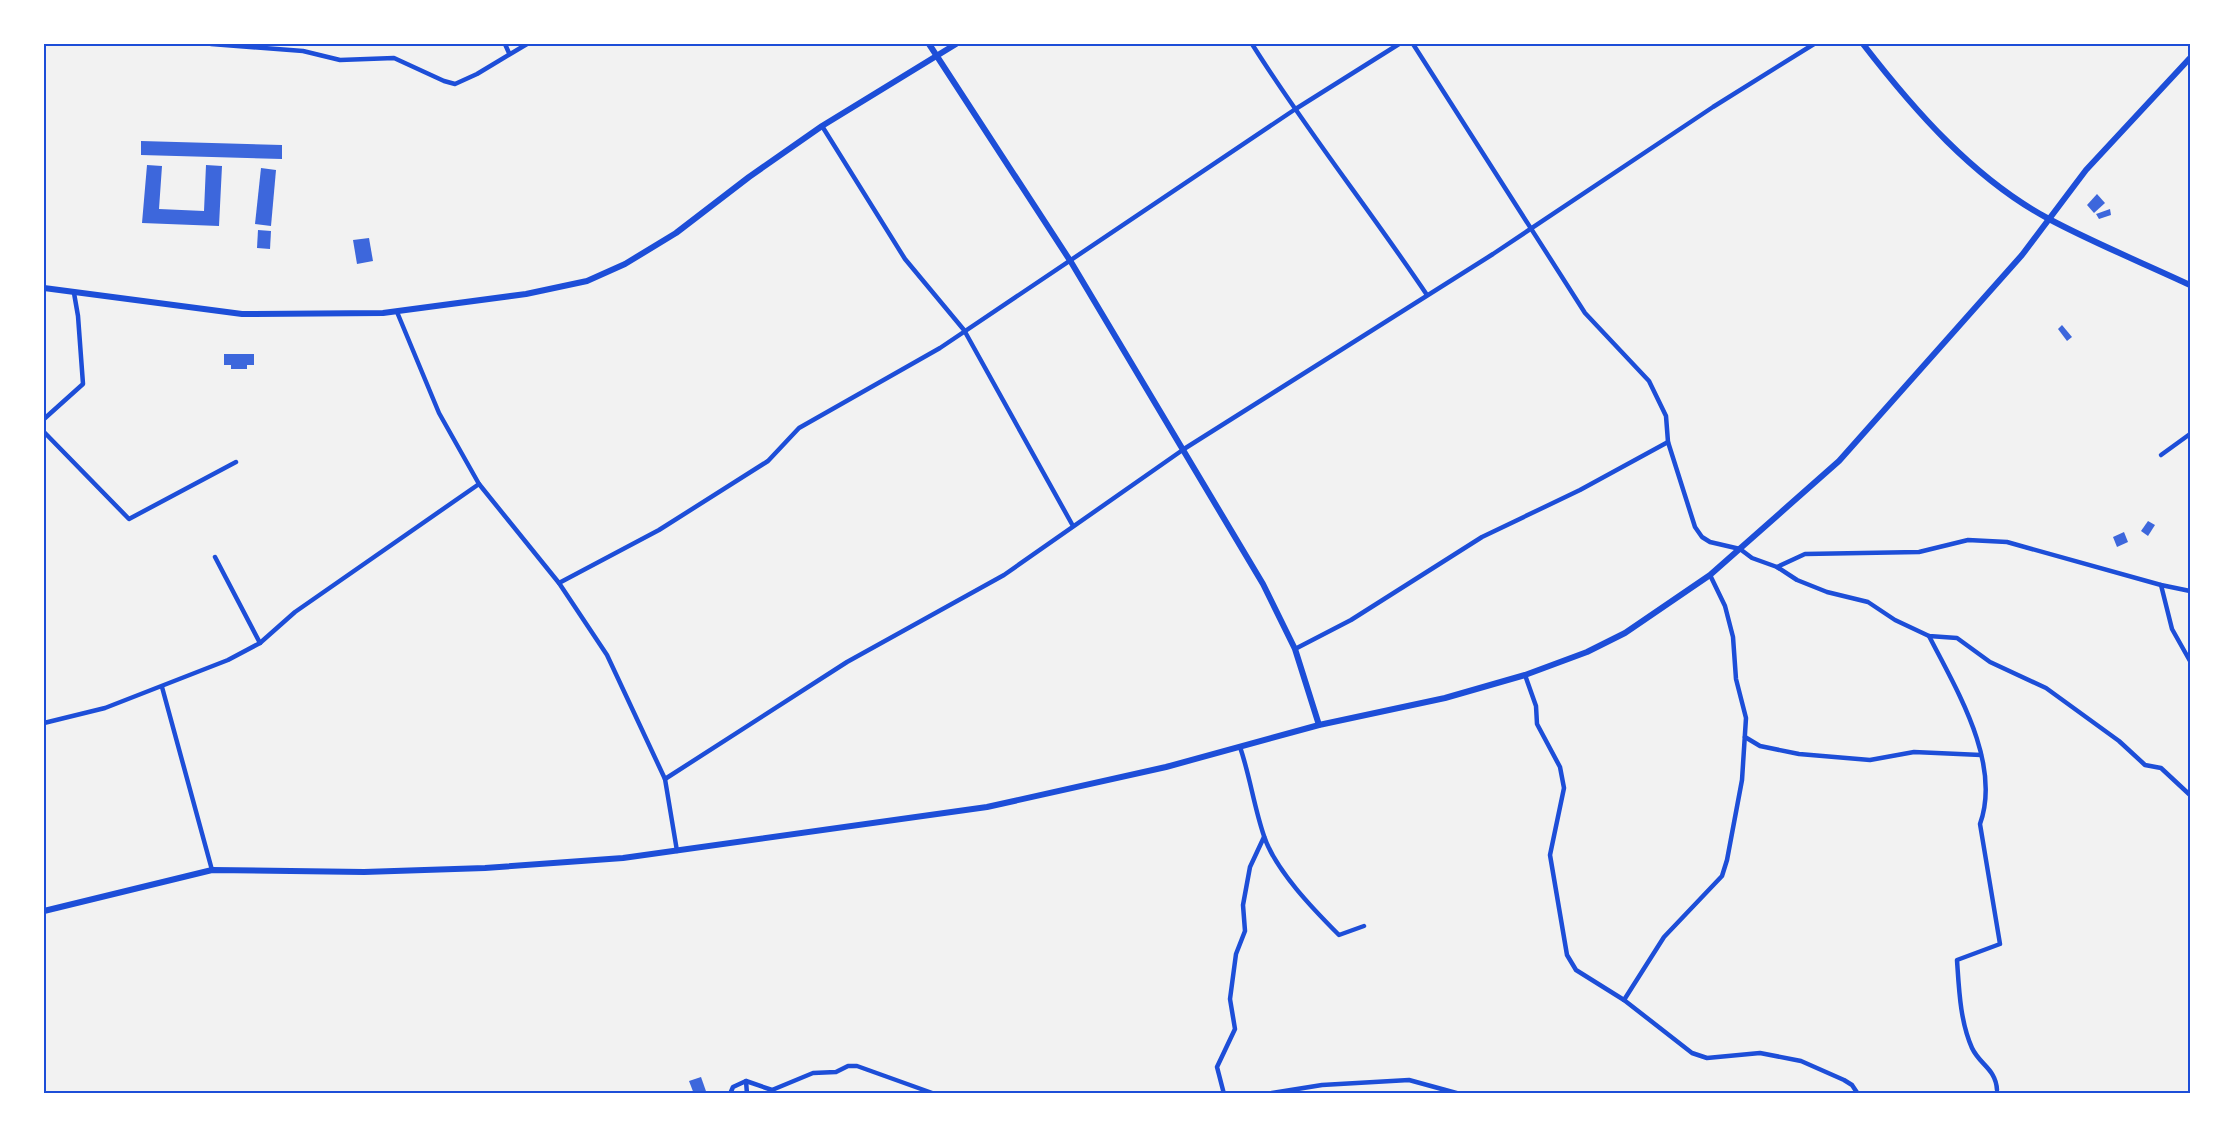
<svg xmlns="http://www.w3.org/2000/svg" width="2234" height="1137" viewBox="0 0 2234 1137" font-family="Helvetica,sans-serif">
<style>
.building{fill:#3d67dc}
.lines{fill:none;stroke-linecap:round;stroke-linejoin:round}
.minor{stroke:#1d4ed8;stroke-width:4.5}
.tertiary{stroke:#1d4ed8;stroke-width:6}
.neatline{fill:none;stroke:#1d4ed8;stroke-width:2}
</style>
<rect width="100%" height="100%" fill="#f2f2f2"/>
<g class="building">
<polygon points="141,141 282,145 282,159 141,155"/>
<polygon points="147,165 162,166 159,209 204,211 206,165 222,166 219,226 142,223"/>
<polygon points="261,168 276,170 271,226 255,224"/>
<polygon points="2097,194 2105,203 2094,213 2087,205"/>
<polygon points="2110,209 2111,215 2099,219 2096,214"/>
<polygon points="258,230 271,231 270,249 257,248"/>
<polygon points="369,238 373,261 357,264 353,240"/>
<polygon points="2062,325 2072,337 2067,341 2058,329"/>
<polygon points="224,354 254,354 254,365 247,365 247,369 231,369 231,365 224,365"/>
<polygon points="2148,521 2155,525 2148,536 2141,531"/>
<polygon points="2124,532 2128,542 2117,547 2113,537"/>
<polygon points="701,1077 707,1094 694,1094 689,1081"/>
</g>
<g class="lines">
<g class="minor">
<polyline points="211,44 303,51 340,60 394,58 444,81 455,84 477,74 527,44"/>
<polyline points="505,44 509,53"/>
<path d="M 1252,44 C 1306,130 1370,210 1427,295"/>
<polyline points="1413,44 1585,313 1649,381 1666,416 1668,442 1695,527 1702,537 1710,542 1740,549 1752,558 1777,567 1797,580 1827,592 1868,602 1895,620 1929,636 1957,638 1990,662 2046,688 2119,741 2145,765 2161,768 2190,795"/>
<polyline points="822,126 905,259 964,330 1073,526"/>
<polyline points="397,312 439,413 479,484 559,583 607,655 665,779 677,851"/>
<polyline points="44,419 83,384 78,316 74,293"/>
<polyline points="44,432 129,519 236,462"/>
<polyline points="2161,455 2190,434"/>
<polyline points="215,557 260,643"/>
<polyline points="1777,567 1805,554 1919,552 1968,540 2007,542 2161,585 2190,591"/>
<polyline points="559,583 659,530 768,461 799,428 940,348 1294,110 1399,44"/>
<polyline points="2161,585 2172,629 2190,661"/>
<path d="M 1929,636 C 1956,689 2002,763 1980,824 L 2000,944 L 1957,960 C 1959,989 1960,1021 1972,1048 C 1980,1065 1996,1069 1997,1090"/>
<polyline points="1295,649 1351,620 1482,537 1580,490 1668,442"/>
<polyline points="1525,675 1536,706 1537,724 1560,767 1564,788 1550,855 1567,955 1576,970 1624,1000 1692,1053 1707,1058 1760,1053 1801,1061 1844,1080 1852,1085 1858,1094"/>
<polyline points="162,687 212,870"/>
<polyline points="44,723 105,708 228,660 260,643 295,612 479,484"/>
<polyline points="1745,737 1760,746 1799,754 1870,760 1914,752 1981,755"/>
<path d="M 1240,747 C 1250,776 1254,807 1264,836 C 1275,870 1314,910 1339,935 L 1364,926"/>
<polyline points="665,779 847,662 1004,575 1184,449 1493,254 1713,107 1814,44"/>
<polyline points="1624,1000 1664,937 1722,876 1727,860 1742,780 1746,718 1736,679 1733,637 1725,606 1710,575"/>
<polyline points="746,1081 747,1094"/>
<polyline points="730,1094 733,1087 746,1081 772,1090 813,1073 836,1072 848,1066 857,1066 935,1094"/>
<polyline points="1224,1094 1217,1067 1235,1029 1230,999 1236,954 1245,931 1243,905 1250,867 1264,837"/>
<polyline points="1266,1094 1322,1085 1409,1080 1460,1094"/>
</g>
<g class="tertiary">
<polyline points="929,44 1071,262 1263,584 1295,649 1319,725"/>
<path d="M 1863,44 C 1914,110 1974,179 2049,219 C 2094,243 2143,263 2190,285"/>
<polyline points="44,288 242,314 383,313 526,294 587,281 625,264 676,233 749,177 822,126 956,44"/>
<polyline points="44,911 212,870 364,872 485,868 623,858 987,807 1166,767 1319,725 1445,698 1525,675 1587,652 1625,633 1710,575 1839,461 2022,255 2086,170 2190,58"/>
</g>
</g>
<rect width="2234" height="1137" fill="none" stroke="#ffffff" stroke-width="90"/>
<rect x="45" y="45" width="2144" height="1047" class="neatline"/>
</svg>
